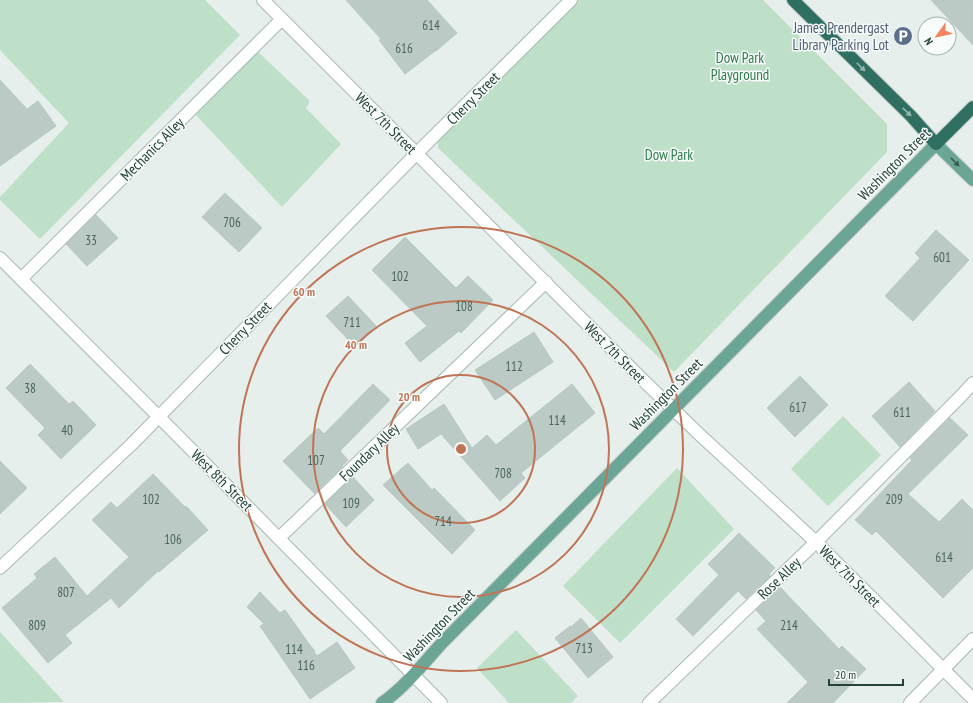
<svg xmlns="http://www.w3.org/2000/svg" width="973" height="703" viewBox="0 0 973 703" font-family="'PT Sans Narrow',sans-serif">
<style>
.green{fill:#bfe0c8}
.building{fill:#bbcac4;stroke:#b8c9c2}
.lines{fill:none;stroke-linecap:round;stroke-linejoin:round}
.minor-casing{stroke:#a8b8b2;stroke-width:14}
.major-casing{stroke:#c2cac8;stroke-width:14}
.highway-casing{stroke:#c2cac8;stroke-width:14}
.minor{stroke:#fff;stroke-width:12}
.major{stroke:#6aa596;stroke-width:12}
.highway{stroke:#2f6f62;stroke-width:12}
.oneway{fill:#93b5ae}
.oneway2{fill:#365b51}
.ring{fill:none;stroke:#c07456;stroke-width:2}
.labels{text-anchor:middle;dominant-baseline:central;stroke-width:3;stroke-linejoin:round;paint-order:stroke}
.number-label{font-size:13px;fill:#4a645c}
.service-label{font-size:15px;fill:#4e5e75;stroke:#f7fbf9;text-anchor:end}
.park-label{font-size:15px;fill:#2d7a4b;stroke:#f7fbf9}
.street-label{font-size:15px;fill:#24423a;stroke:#f7fbf9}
.centre{fill:#c07456;stroke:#f7fbf9;stroke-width:2}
.ring-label{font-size:12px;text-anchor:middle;font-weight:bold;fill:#c07456;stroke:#f7fbf9;stroke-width:3;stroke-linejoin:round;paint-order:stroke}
</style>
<rect width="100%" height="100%" fill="#e6efeb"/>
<g class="green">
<polygon points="0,0 205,0 240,35 40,239 0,200 0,197 69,123 0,50"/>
<polygon points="575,0 763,0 887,124 887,152 674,372 438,148 438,138"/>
<polygon points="257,51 309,100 309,103 306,108 341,144 282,207 195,114"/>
<polygon points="843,416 881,455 828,506 791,469"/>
<polygon points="677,468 734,529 620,643 563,586"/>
<polygon points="516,630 578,696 571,703 509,703 477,668"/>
<polygon points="0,632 64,702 0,703"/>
</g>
<g class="building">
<polygon points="346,0 427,0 457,33 436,51 435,51 405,74 379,40 381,39"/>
<polygon points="931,0 973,0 973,45"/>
<polygon points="0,80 27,109 38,101 56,126 0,166"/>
<polygon points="225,193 262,228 239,252 202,217"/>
<polygon points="96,215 118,238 87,266 66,244"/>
<polygon points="936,230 969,260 913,321 885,296 920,258 915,253"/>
<polygon points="405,237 456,288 468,276 493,300 461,333 459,331 420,362 405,343 427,326 372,270"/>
<polygon points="348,296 377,327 355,347 326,316"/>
<polygon points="534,332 553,362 495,400 475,370"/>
<polygon points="30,364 69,404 73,401 96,425 61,459 38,435 45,428 6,388"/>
<polygon points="800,376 828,405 795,437 767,408"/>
<polygon points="909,382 935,411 900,447 872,416"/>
<polygon points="373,384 390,400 340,451 348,460 342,466 343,466 315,493 314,493 283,461 318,428 324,434"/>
<polygon points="572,384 595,413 521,473 525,478 500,501 441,434 418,449 406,429 444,404 472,448 487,435 496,445"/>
<polygon points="950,418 968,435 908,494 939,522 962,499 973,510 973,568 943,598 876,531 872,535 855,520 912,460 910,458"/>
<polygon points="0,461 27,488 0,514"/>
<polygon points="408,463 432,490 434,488 475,530 452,554 383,485"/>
<polygon points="153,474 185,507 186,506 208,530 159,572 158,571 119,608 111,598 65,635 72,643 48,663 2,608 37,578 34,574 55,557 87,596 129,557 92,520 111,502 117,508"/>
<polygon points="353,477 374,500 346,527 325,504"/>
<polygon points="739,533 775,568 769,574 770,576 746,599 738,591 693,636 676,619 719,575 708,564"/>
<polygon points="780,587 839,649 842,646 866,669 833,703 787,703 808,682 757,629 766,621 756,610"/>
<polygon points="260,592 280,613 285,610 309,644 315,651 314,652 317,656 337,642 355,668 310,699 260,626 264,624 247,607"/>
<polygon points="581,618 613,657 588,678 555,638 570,626 571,627"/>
</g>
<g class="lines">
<defs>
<g id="minor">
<polyline points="263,0 646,383 700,435 816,542 973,699"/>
<polyline points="0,258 174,432 441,703"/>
<polyline points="21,279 282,19"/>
<polyline points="279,538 546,282"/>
<polyline points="0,568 132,444 417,153 571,0"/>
<polyline points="649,703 816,542 961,396 973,383"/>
<polyline points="910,703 973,639"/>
</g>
<path id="major" d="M 382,703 C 405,687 423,664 441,644 L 936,144 L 973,180"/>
<polyline id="highway" points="793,0 911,116 936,144 973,107"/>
</defs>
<use href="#minor" class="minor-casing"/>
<use href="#major" class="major-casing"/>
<use href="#highway" class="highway-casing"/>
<use href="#minor" class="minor"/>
<use href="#major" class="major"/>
<use href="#highway" class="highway"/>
</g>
<defs><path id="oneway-solid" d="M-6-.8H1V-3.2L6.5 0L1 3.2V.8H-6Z"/></defs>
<g class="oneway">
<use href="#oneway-solid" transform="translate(861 67) rotate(45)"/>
<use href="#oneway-solid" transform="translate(907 112) rotate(44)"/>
</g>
<use class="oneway2" href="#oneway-solid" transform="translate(955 162) rotate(45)"/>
<g class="ring">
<circle cx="461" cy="449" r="74"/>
<circle cx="461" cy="449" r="148"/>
<circle cx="461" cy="449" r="222"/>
</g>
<defs>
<symbol id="parking-disc" viewBox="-11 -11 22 22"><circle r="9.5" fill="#5c6f8a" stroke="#f7fbf9"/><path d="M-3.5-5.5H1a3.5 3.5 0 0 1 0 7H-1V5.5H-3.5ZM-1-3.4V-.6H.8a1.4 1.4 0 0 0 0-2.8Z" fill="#fff"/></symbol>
</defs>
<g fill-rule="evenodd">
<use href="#parking-disc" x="892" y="25" width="22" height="22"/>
</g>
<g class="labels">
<g class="number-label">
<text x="431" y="25">614</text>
<text x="404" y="48">616</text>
<text x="232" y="222">706</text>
<text x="91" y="240">33</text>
<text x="942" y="257">601</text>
<text x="400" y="276">102</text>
<text x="464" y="306">108</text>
<text x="352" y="322">711</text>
<text x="514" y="366">112</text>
<text x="30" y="388">38</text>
<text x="798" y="407">617</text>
<text x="902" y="412">611</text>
<text x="557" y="420">114</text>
<text x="67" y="430">40</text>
<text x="316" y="460">107</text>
<text x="503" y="473">708</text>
<text x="151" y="499">102</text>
<text x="894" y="499">209</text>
<text x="351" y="503">109</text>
<text x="443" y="521">714</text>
<text x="173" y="539">106</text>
<text x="944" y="557">614</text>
<text x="66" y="592">807</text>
<text x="37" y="625">809</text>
<text x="789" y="625">214</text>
<text x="584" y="648">713</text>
<text x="294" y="649">114</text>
<text x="306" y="665">116</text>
</g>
<g class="service-label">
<text x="889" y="27">James Prendergast<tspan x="889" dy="17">Library Parking Lot</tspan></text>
</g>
<g class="park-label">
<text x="740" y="57">Dow Park<tspan x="740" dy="17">Playground</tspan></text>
<text x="669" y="154">Dow Park</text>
</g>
<g class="street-label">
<text transform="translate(473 98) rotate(-45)">Cherry Street</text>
<text transform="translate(386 123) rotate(45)">West 7th Street</text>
<text transform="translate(152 149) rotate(-45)">Mechanics Alley</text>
<text transform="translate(894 164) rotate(-45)">Washington Street</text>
<text transform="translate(245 328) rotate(-46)">Cherry Street</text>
<text transform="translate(615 352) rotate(45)">West 7th Street</text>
<text transform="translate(666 394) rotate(-45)">Washington Street</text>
<text transform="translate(369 452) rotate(-44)">Foundary Alley</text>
<text transform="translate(222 480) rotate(45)">West 8th Street</text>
<text transform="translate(850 576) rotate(45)">West 7th Street</text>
<text transform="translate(779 578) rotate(-44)">Rose Alley</text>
<text transform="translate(439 625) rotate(-46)">Washington Street</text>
</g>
</g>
<circle cx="461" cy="449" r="6" class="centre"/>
<g class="ring-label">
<text x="304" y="296">60 m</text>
<text x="356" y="349">40 m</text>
<text x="409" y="401">20 m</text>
</g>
<g transform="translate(937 36) rotate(237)"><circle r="19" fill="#f7fbf9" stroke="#a3b1ad"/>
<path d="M0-3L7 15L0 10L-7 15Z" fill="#f4845f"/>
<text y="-6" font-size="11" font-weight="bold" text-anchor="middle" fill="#24423a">N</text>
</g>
<path d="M829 679v6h74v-6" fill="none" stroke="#24423a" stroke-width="2"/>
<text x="835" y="679" font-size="12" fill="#24423a" stroke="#f7fbf9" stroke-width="3" paint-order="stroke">20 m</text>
</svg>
